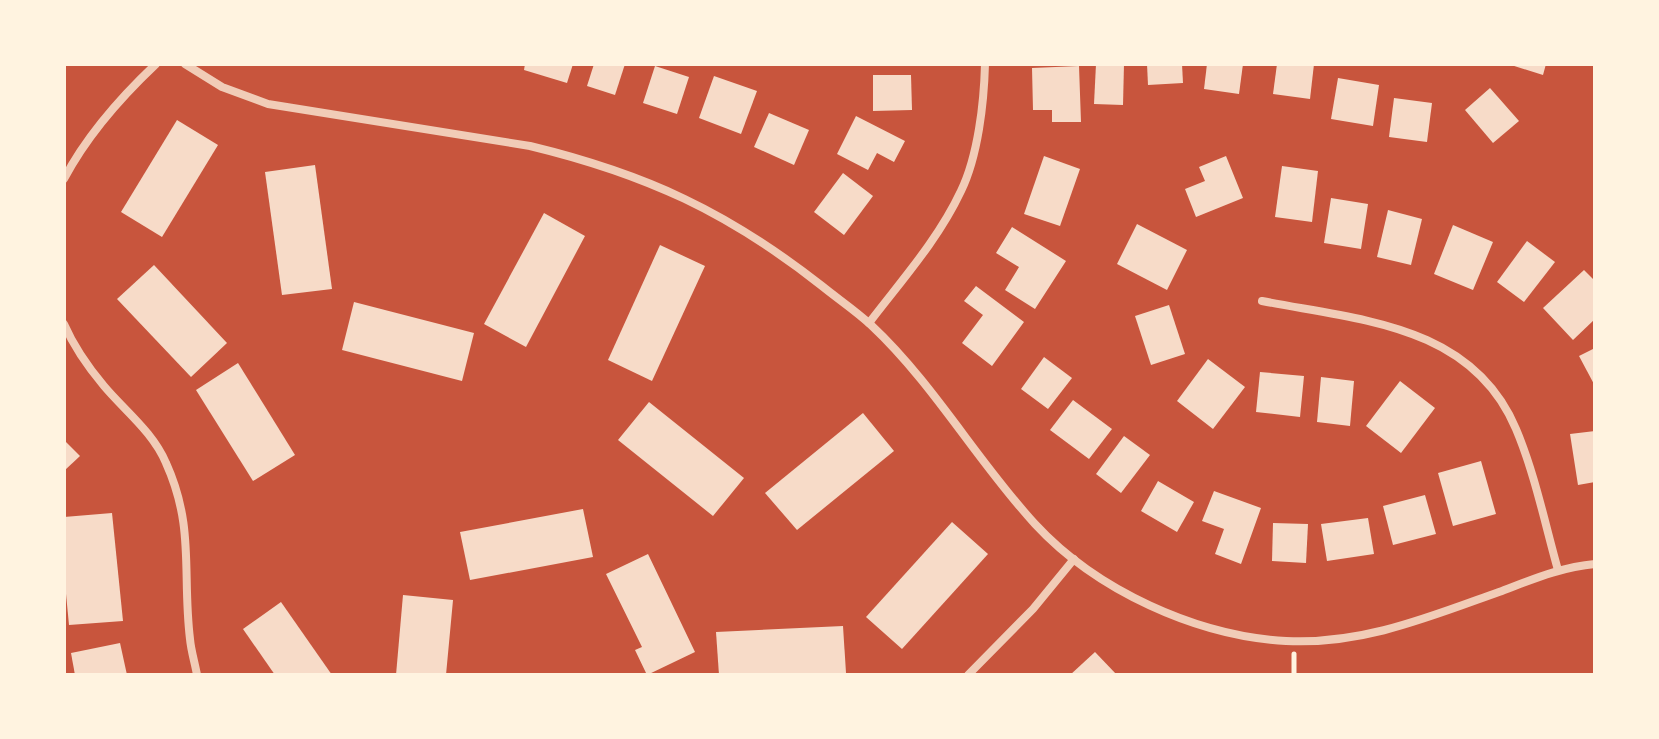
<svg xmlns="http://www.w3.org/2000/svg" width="1659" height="739" viewBox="0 0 1659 739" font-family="'Varela Round',sans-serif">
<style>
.building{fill:#f7dbc8}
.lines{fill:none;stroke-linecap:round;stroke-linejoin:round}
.path{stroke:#fff3e0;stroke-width:5}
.minor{stroke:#f1ccb7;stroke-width:8}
</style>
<rect width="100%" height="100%" fill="#c8553d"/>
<g class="building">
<polygon points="525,64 573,64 567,83 524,70"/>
<polygon points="594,64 625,64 615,95 587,86"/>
<polygon points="1096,64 1124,64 1123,105 1094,104"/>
<polygon points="1147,64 1182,64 1183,83 1148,85"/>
<polygon points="1207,64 1243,64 1239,94 1204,89"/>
<polygon points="1277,64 1314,64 1310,99 1273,94"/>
<polygon points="1508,64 1546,64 1543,75"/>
<polygon points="655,66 689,77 677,114 643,103"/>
<polygon points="1079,66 1081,122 1052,122 1052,110 1033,110 1032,68"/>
<polygon points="873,75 911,75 912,110 873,111"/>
<polygon points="714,76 757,91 741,134 699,118"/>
<polygon points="1338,78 1379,85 1373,126 1331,119"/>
<polygon points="1490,88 1519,121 1493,143 1465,110"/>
<polygon points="1394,98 1432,103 1427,142 1389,137"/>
<polygon points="769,113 809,130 794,165 754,147"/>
<polygon points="856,116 905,141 894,162 877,153 868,170 837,154"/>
<polygon points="177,120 218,145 162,237 121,212"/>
<polygon points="1044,156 1080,169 1060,226 1024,214"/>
<polygon points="1226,156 1243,198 1196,217 1185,189 1205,181 1199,167"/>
<polygon points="315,165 332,289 282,295 265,172"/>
<polygon points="1282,166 1318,171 1312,222 1275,217"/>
<polygon points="843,173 873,196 844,235 814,212"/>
<polygon points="1331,198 1368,204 1361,249 1324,243"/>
<polygon points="1388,210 1422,219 1411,265 1377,257"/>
<polygon points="544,213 585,236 526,347 484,324"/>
<polygon points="1137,224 1187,250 1167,290 1117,264"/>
<polygon points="1453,225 1493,242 1473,290 1434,274"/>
<polygon points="1012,227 1066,261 1035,309 1005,290 1019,267 996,253"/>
<polygon points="1527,241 1555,262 1524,302 1497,282"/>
<polygon points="660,245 705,266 652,381 608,360"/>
<polygon points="154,265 227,343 191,377 117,299"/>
<polygon points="1584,270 1595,281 1595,319 1573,340 1543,308"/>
<polygon points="976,286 1024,322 992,366 962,343 983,315 964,301"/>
<polygon points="354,302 474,333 462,381 342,350"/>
<polygon points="1169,305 1185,354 1151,365 1135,316"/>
<polygon points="1595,348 1595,386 1579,356"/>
<polygon points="1044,357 1072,378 1048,409 1021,389"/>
<polygon points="1208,359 1245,387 1213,429 1177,401"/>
<polygon points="238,363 295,455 253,481 196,390"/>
<polygon points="1260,372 1304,376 1300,417 1256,412"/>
<polygon points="1321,377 1354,381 1350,426 1317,422"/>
<polygon points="1400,381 1435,408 1401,453 1366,426"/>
<polygon points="1073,400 1112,429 1089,459 1050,430"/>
<polygon points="649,402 744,478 713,516 618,440"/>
<polygon points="863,413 894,451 797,530 765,493"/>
<polygon points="1595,431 1595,482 1578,485 1570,434"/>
<polygon points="1124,436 1150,455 1121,493 1096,474"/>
<polygon points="64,440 80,456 64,471"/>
<polygon points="1481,461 1496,514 1453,526 1438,473"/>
<polygon points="1158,481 1194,502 1177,532 1141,511"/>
<polygon points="1214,491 1261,508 1241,564 1215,554 1224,529 1202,521"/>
<polygon points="1425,495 1436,534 1393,545 1383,506"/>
<polygon points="583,509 593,557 470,580 460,532"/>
<polygon points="112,513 123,621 69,625 64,573 64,517"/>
<polygon points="1368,518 1374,554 1327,561 1321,524"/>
<polygon points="952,522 988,554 902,649 866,617"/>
<polygon points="1273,523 1308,524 1306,563 1272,561"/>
<polygon points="648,554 695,652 647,675 635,650 642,647 606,574"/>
<polygon points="403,595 453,600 446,675 396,675"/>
<polygon points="281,602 332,675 275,675 243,629"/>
<polygon points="843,626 846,673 719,675 716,632"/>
<polygon points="120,643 127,675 75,675 71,653"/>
<polygon points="1095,652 1117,675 1070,675"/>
</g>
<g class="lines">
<polyline class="path" points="1294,654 1294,675"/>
<g class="minor">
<path d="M 185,64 L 222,87 L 268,104 L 530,146 C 646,174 728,212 822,286 C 838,299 856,311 871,325 C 934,384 977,461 1035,524 C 1096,590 1196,636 1286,641 C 1362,645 1429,617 1499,592 C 1531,580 1561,567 1595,564"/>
<path d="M 64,179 C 87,135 120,98 156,64"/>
<path d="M 1262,301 C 1359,320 1472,324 1516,429 C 1535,474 1545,524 1558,570"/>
<path d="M 869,323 C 901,281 938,240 961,191 C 978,156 984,103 985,64"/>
<path d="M 64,324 C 74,347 88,367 104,386 C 125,411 153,432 166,463 C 195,527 182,573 190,639 C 191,651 195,663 197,675"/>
<polyline points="968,675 1033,609 1074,559"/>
</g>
</g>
<rect width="1659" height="739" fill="none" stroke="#fff3e0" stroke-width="132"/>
</svg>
